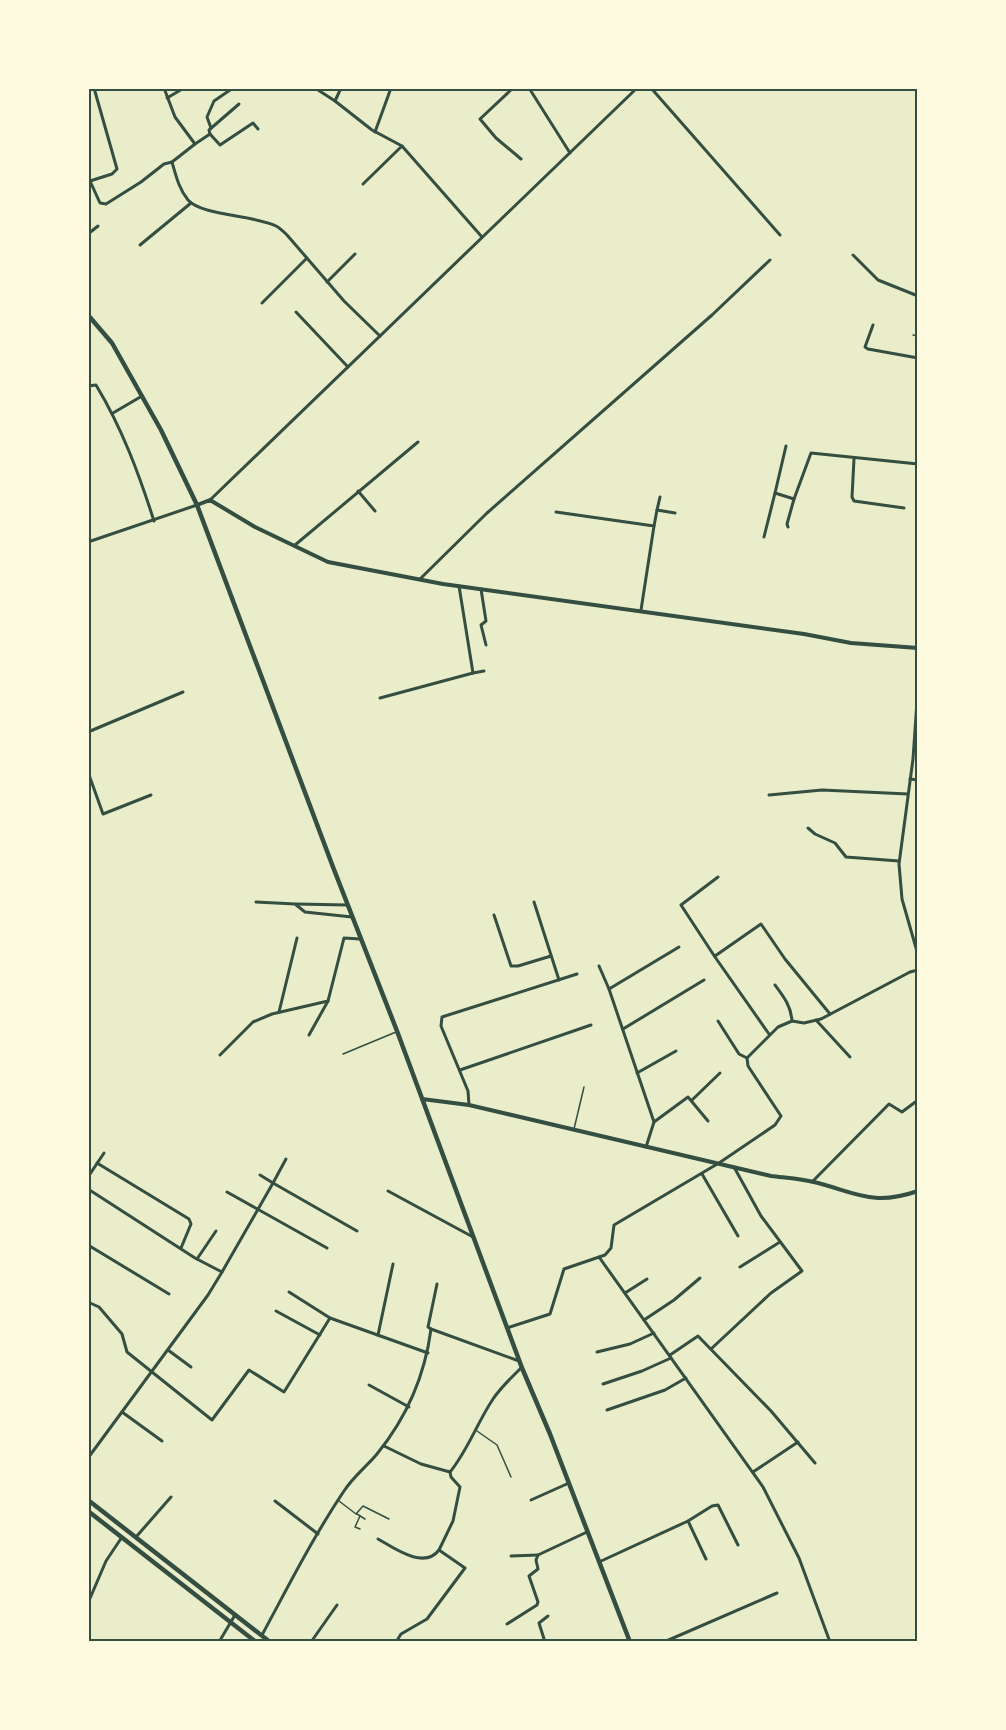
<svg xmlns="http://www.w3.org/2000/svg" width="1006" height="1730" viewBox="0 0 1006 1730" font-family="'Source Serif 4',serif">
<style>
.lines{fill:none;stroke-linecap:round;stroke-linejoin:round}
.service{stroke:#344e41;stroke-width:1.5}
.minor{stroke:#344e41;stroke-width:3}
.tertiary{stroke:#344e41;stroke-width:4}
.secondary{stroke:#344e41;stroke-width:4.5}
.primary{stroke:#344e41;stroke-width:4.5}
.neatline{fill:none;stroke:#344e41;stroke-width:2}
</style>
<rect width="100%" height="100%" fill="#e9edc9"/>
<g class="lines">
<g class="service">
<polyline points="913,335 918,336"/>
<polyline points="343,1054 396,1032"/>
<polyline points="574,1129 584,1087"/>
<polyline points="477,1431 497,1445 511,1477"/>
<polyline points="339,1501 356,1514 363,1506 389,1519"/>
<polyline points="357,1514 365,1519"/>
<polyline points="360,1516 355,1527 360,1529"/>
</g>
<g class="minor">
<path d="M 164,88 L 175,117 L 195,144 L 172,162 C 176,176 179,189 188,200 C 202,216 255,215 276,226 C 280,228 284,232 287,235 L 344,301 L 380,336"/>
<polyline points="315,88 335,101 372,130 402,146 482,237"/>
<polyline points="513,88 480,119 496,138 521,159"/>
<polyline points="529,88 570,153"/>
<polyline points="651,88 780,235"/>
<polyline points="167,98 184,88"/>
<polyline points="335,101 341,88"/>
<polyline points="211,128 207,117 214,101 233,88"/>
<polyline points="375,132 391,88"/>
<polyline points="210,134 209,130 239,104"/>
<polyline points="195,144 210,134 220,145 253,123 258,129"/>
<polyline points="90,181 112,174 117,169 94,88"/>
<polyline points="90,181 100,203 106,204 141,182 164,164 172,162"/>
<polyline points="363,184 402,146"/>
<polyline points="88,234 98,226"/>
<polyline points="140,245 191,203"/>
<polyline points="853,255 878,280 918,296"/>
<polyline points="327,282 355,254"/>
<polyline points="262,303 307,258"/>
<polyline points="296,312 348,367"/>
<polyline points="873,325 865,347 868,349 918,358"/>
<path d="M 88,386 L 96,385 C 122,428 139,474 154,521"/>
<polyline points="113,413 142,396"/>
<polyline points="786,446 775,493 794,499 811,453 918,464"/>
<polyline points="854,459 852,497 854,501 904,508"/>
<polyline points="358,491 375,511"/>
<polyline points="210,500 637,88"/>
<polyline points="657,510 660,497"/>
<polyline points="556,512 654,526 641,610"/>
<polyline points="654,526 657,510 675,513"/>
<polyline points="788,527 787,524 794,499"/>
<polyline points="764,537 775,493"/>
<polyline points="88,542 197,505"/>
<polyline points="295,545 418,442"/>
<polyline points="420,579 487,513 712,315 770,260"/>
<polyline points="459,586 473,673 484,671"/>
<polyline points="481,589 486,621 481,625 486,645"/>
<polyline points="918,686 913,759 899,864 902,899 918,955"/>
<polyline points="380,698 473,673"/>
<polyline points="88,732 183,692"/>
<polyline points="88,772 103,814 151,795"/>
<polyline points="910,779 918,780"/>
<polyline points="769,795 822,790 908,794"/>
<polyline points="808,828 815,834 835,843 846,857 899,861"/>
<polyline points="718,877 681,905 715,957 769,1034"/>
<polyline points="256,902 295,904 305,912 352,917"/>
<polyline points="534,902 559,980"/>
<polyline points="296,904 347,905"/>
<polyline points="494,915 511,966 518,966 551,956"/>
<polyline points="715,956 761,924 785,959 830,1014"/>
<polyline points="599,966 609,989 654,1122 646,1147"/>
<path d="M 775,985 C 784,997 791,1006 792,1021"/>
<polyline points="609,989 679,947"/>
<polyline points="279,1012 297,938"/>
<polyline points="816,1020 850,1057"/>
<polyline points="718,1021 739,1054 747,1058"/>
<polyline points="623,1029 704,980"/>
<polyline points="309,1035 328,1001"/>
<polyline points="220,1055 253,1022 272,1014 328,1001 344,938 360,939"/>
<polyline points="460,1070 591,1025"/>
<polyline points="637,1073 676,1051"/>
<polyline points="692,1100 720,1073"/>
<polyline points="469,1105 468,1091 441,1026 442,1017 577,974"/>
<polyline points="654,1122 688,1097 708,1121"/>
<polyline points="97,1163 189,1219 191,1224 181,1248"/>
<polyline points="702,1174 738,1236"/>
<polyline points="260,1175 273,1183 286,1159"/>
<polyline points="88,1177 104,1153"/>
<polyline points="812,1182 889,1104 902,1112 918,1100"/>
<polyline points="88,1189 195,1258 222,1272 273,1183 357,1231"/>
<polyline points="388,1191 473,1237"/>
<polyline points="227,1192 327,1248"/>
<polyline points="88,1245 169,1294"/>
<polyline points="599,1257 763,1487 799,1558 830,1642"/>
<polyline points="197,1259 216,1231"/>
<polyline points="740,1267 780,1242"/>
<polyline points="289,1292 330,1318"/>
<polyline points="625,1293 647,1279"/>
<polyline points="88,1302 99,1307 122,1334 127,1352 212,1420 249,1370 284,1392 330,1318 428,1353"/>
<polyline points="276,1311 320,1335"/>
<polyline points="644,1320 674,1300 700,1278"/>
<polyline points="507,1328 550,1314 564,1269 605,1255 611,1248 614,1225 719,1163 775,1125 781,1116 748,1066 747,1058 778,1027 792,1021 804,1023 821,1019 910,972 918,970"/>
<polyline points="431,1329 428,1327 437,1284"/>
<polyline points="378,1335 393,1264"/>
<polyline points="711,1349 771,1293 802,1271 761,1216 734,1167"/>
<polyline points="168,1350 191,1367"/>
<polyline points="597,1352 630,1344 654,1333"/>
<polyline points="670,1355 698,1336 771,1411 815,1463"/>
<polyline points="603,1384 642,1371 671,1358"/>
<polyline points="369,1385 409,1407"/>
<polyline points="607,1410 665,1390 686,1378"/>
<polyline points="122,1412 162,1441"/>
<polyline points="384,1446 421,1464 450,1472"/>
<polyline points="88,1458 208,1295 222,1272"/>
<path d="M 450,1472 C 468,1450 477,1423 493,1399 C 501,1387 511,1378 521,1368"/>
<polyline points="753,1472 798,1442"/>
<polyline points="531,1500 569,1483"/>
<polyline points="275,1501 318,1534"/>
<polyline points="688,1521 706,1559"/>
<polyline points="136,1537 171,1497"/>
<path d="M 378,1539 C 394,1548 424,1570 439,1550"/>
<polyline points="511,1556 538,1555"/>
<polyline points="599,1562 688,1521 712,1506 718,1505 738,1545"/>
<polyline points="88,1603 106,1561 122,1537"/>
<polyline points="507,1624 537,1605 538,1602 529,1576 538,1569 536,1560 538,1555 587,1532"/>
<path d="M 262,1635 C 288,1587 313,1537 344,1491 C 353,1477 367,1466 377,1454 C 407,1417 425,1375 431,1329 L 519,1361"/>
<polyline points="219,1642 235,1615"/>
<polyline points="311,1642 337,1605"/>
<polyline points="396,1642 401,1634 427,1619 465,1568 439,1550 453,1521 460,1487 451,1477 450,1472"/>
<polyline points="545,1642 539,1623 548,1616"/>
<polyline points="664,1642 777,1593"/>
</g>
<g class="tertiary">
<polyline points="197,505 210,500 255,527 328,562 443,584 804,634 851,643 918,648"/>
<path d="M 422,1099 L 469,1105 L 771,1176 C 787,1178 803,1179 818,1183 C 859,1194 874,1206 918,1191"/>
</g>
<polyline class="secondary" points="88,315 112,343 161,430 197,505 333,867 397,1031 522,1368 550,1434 630,1642"/>
<g class="primary">
<polyline points="88,1500 270,1642"/>
<polyline points="88,1511 256,1642"/>
</g>
</g>
<rect width="1006" height="1730" fill="none" stroke="#fefae0" stroke-width="180"/>
<rect x="90" y="90" width="826" height="1550" class="neatline"/>
</svg>
